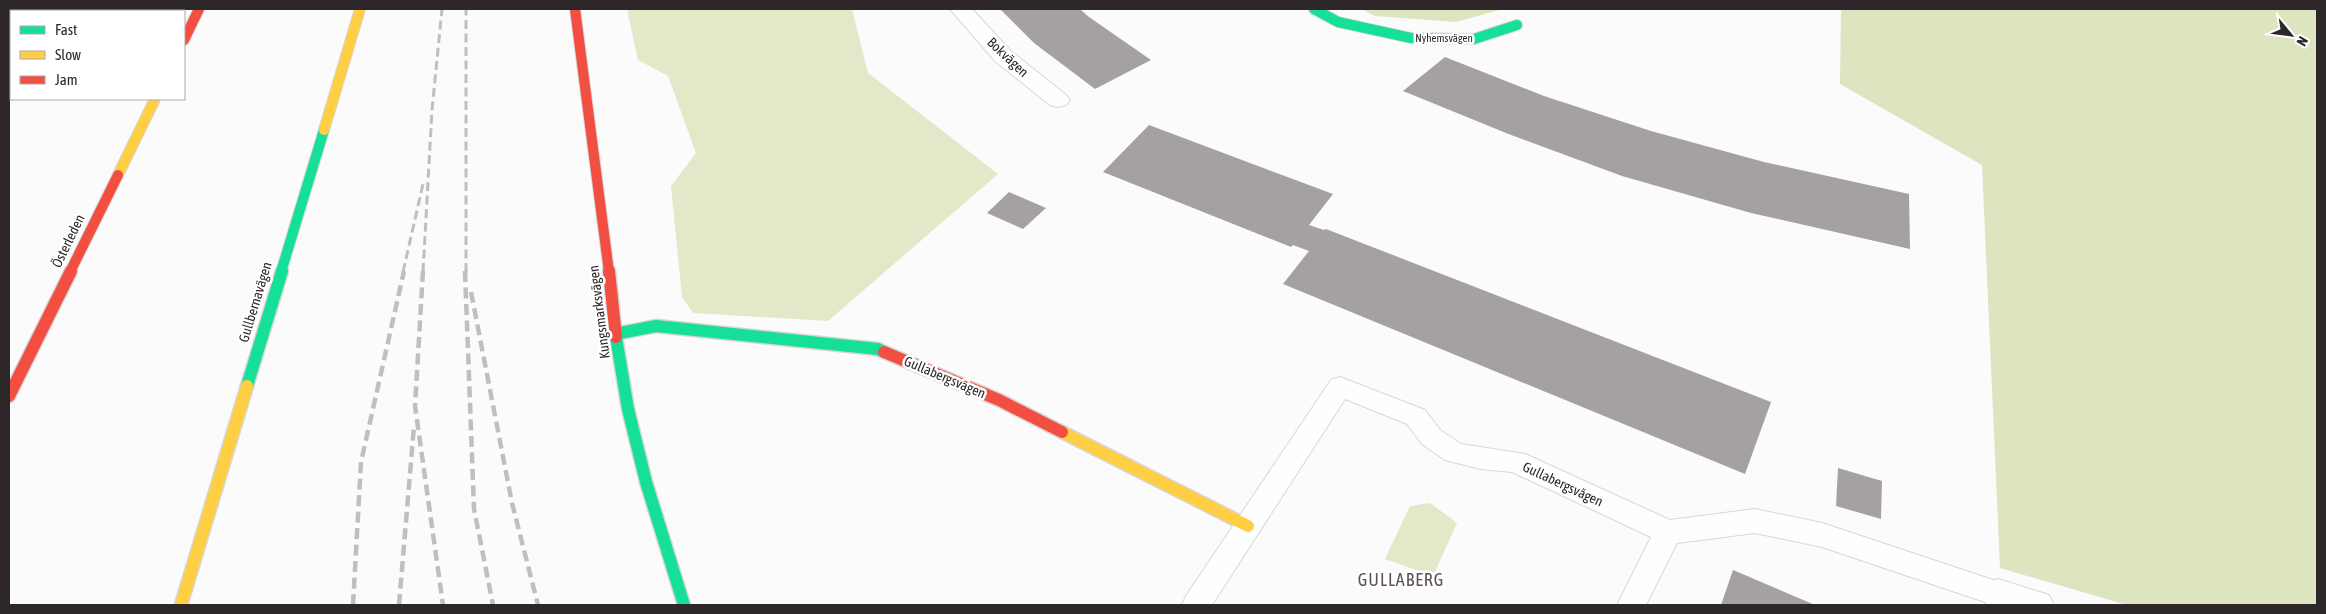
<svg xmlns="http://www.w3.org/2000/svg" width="2326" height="614" viewBox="0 0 2326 614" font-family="'Asap Condensed',sans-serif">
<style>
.green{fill:#e1e9c9}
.forest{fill:#dce4c0}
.building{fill:#a5a1a3}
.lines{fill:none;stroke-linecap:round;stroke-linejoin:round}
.lane-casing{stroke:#d9d6d8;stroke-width:2}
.street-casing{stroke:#d9d6d8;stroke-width:2}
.fast-far1-casing{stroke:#d9d6d8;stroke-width:12}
.fast-casing{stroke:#d9d6d8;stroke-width:15}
.slow-far1-casing{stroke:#d9d6d8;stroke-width:12}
.slow-casing{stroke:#d9d6d8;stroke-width:15}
.jam-far1-casing{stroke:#d9d6d8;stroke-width:12}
.jam-casing{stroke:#d9d6d8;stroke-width:15}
.lane{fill:#fffeff;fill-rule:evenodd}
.street{fill:#fffeff;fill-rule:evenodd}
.fast-far1{stroke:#16e098;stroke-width:10}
.fast{stroke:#16e098;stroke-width:12}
.slow-far1{stroke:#ffcf43;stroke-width:10}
.slow{stroke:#ffcf43;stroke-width:12}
.jam-far1{stroke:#f24e42;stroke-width:10}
.jam{stroke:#f24e42;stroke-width:12}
.rail-far1{stroke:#bfbfbf;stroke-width:3;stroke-dasharray:9 4.5;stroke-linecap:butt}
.rail{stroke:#bfbfbf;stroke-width:4.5;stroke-dasharray:11 5.5;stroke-linecap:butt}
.labels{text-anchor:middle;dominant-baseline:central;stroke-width:5;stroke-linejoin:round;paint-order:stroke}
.far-street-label{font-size:11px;fill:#2d2729;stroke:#fff}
.street-label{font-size:14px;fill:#2d2729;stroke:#fff}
.near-neighbourhood-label{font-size:18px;letter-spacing:1px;fill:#5e5157;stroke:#fff}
</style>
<rect width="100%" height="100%" fill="#fcfbfc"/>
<g class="green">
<polygon points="627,9 852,9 868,73 998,174 828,321 693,313 682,297 671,186 696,153 668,76 638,60"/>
<polygon points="1430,503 1457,523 1433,576 1385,559 1410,506"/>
</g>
<g class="forest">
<polygon points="1361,9 1503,9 1456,22 1375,16"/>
<polygon points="1841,9 2317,9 2317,605 2127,605 2000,568 1982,165 1840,84"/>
</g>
<g class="building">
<polygon points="1000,9 1080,9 1089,17 1151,60 1095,89 1034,43"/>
<polygon points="1445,57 1544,96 1651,131 1764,162 1909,194 1910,249 1751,213 1622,176 1506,133 1403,91"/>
<polygon points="1149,125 1333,194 1309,225 1324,230 1326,229 1771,402 1745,474 1283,284 1309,251 1293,245 1291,247 1103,172"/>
<polygon points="1009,192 1046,208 1023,229 987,213"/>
<polygon points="1838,468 1882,481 1881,519 1836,506"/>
<polygon points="1733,570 1815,605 1721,605"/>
</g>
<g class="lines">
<defs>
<polygon id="lane" points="1340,377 1425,410 1440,430 1461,444 1525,454 1670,520 1755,509 1822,523 2008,585 2012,594 2008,603 1994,605 1822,547 1755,533 1677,543 1646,605 1617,605 1651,537 1512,472 1481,469 1445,460 1422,444 1407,424 1345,399 1212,605 1182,605 1186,596 1331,380"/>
<g id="street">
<polygon points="950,9 972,9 1011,51 1066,95 1070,100 1066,105 1058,107 1050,105 995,61"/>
<polygon points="1998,579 2049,595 2054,605 1986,604 1981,594 1986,584"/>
</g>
<g id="fast-far1">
<polyline points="1314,9 1338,22 1411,38 1474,39 1517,25"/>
<polyline points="281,272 324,130"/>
</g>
<g id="fast">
<polyline points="615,334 656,326 878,349 884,352"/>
<polyline points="616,337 628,409 646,482 684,605"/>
<polyline points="247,386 282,271"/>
</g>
<g id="slow-far1">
<polyline points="324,130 360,9"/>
<polyline points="118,175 155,99"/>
</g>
<g id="slow">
<polyline points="1062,432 1248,526"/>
<polyline points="181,605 247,386"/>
</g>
<g id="jam-far1">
<polyline points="575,9 609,272"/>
<polyline points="184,40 199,9"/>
<polyline points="70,272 118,175"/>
</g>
<g id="jam">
<polyline points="609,271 616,337"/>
<polyline points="884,352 999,400 1062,432"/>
<polyline points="9,396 71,271"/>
</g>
</defs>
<use href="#lane" class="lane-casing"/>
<use href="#street" class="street-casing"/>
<use href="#fast-far1" class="fast-far1-casing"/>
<use href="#fast" class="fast-casing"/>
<use href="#slow-far1" class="slow-far1-casing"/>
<use href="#slow" class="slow-casing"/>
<use href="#jam-far1" class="jam-far1-casing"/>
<use href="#jam" class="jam-casing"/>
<use href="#lane" class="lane"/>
<use href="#street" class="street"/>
<use href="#fast-far1" class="fast-far1"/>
<use href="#fast" class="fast"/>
<use href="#slow-far1" class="slow-far1"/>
<use href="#slow" class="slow"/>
<use href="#jam-far1" class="jam-far1"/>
<use href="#jam" class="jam"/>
<g class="rail-far1">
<polyline points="403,272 423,184"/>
<polyline points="423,272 432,110 442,9"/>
<polyline points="466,272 466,9"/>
</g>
<g class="rail">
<polyline points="423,271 415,406 443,605"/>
<polyline points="465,271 474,509 493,605"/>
<polyline points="471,292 512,503 538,605"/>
<polyline points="353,605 361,462 404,271"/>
<polyline points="399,605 414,426"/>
</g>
</g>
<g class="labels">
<g class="far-street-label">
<text x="1444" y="38">Nyhemsvägen</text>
</g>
<g class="street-label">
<text transform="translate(1008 57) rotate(43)">Bokvägen</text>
<text transform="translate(68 241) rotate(-64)">Österleden</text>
<text transform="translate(255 302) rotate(-73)">Gullbernavägen</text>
<text transform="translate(599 312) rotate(-97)">Kungsmarksvägen</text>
<text transform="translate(945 377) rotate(23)">Gullabergsvägen</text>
<text transform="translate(1563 484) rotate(25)">Gullabergsvägen</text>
</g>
<g class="near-neighbourhood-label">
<text x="1401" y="579">GULLABERG</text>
</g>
</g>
<rect width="2326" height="614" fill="none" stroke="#2d2729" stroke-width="20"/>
<rect x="10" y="10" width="175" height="90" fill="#ffffff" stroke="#aba9a9"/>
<rect x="20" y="26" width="25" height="8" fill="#16e098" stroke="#aba9a9"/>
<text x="55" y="35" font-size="15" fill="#2d2729">Fast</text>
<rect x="20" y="51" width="25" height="8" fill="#ffcf43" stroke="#aba9a9"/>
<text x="55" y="60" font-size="15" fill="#2d2729">Slow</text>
<rect x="20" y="76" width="25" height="8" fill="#f24e42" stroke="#aba9a9"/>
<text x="55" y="85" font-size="15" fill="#2d2729">Jam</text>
<g transform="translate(2291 35) rotate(119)" stroke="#ffffff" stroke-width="4" paint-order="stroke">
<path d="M0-4L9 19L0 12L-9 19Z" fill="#2d2729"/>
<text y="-8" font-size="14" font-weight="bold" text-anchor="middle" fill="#2d2729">N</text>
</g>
</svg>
